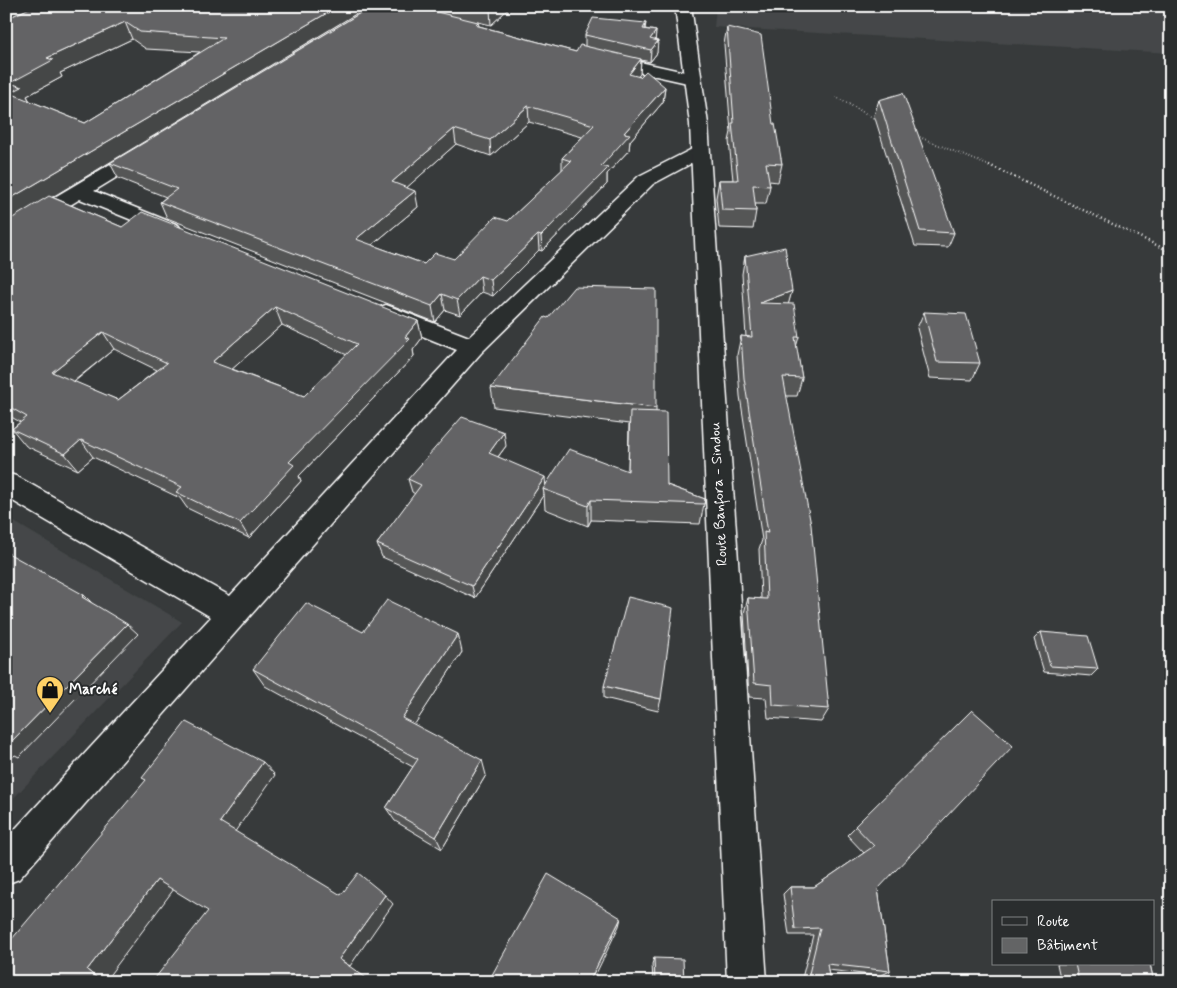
<svg xmlns="http://www.w3.org/2000/svg" width="1177" height="988" viewBox="0 0 1177 988" font-family="Mynerve,sans-serif">
<style>
.built{fill:#444748}
.lines{fill:none;stroke-linecap:round;stroke-linejoin:round}
.minor-casing{stroke:#fff;stroke-width:3}
.major-casing{stroke:#fff;stroke-width:3}
.path-far1{stroke:#fff;stroke-width:2;stroke-dasharray:0.5 2.5;stroke-linecap:butt}
.path{stroke:#fff;stroke-width:2.5;stroke-dasharray:1 3;stroke-linecap:butt}
.minor{fill:#2a2d2e;fill-rule:evenodd}
.major{fill:#2a2d2e;fill-rule:evenodd}
.wall{fill:#555657;stroke:#fff;fill-rule:evenodd}
.shaded-wall{fill:#454647;stroke:#fff}
.building{fill:#636465;stroke:#fff;fill-rule:evenodd}
.labels{text-anchor:middle;dominant-baseline:central;stroke-width:4;stroke-linejoin:round;paint-order:stroke}
.street-label{font-size:15px;fill:#fff;stroke:#2a2d2e}
.poi-label{font-size:15px;font-weight:bold;fill:#fff;stroke:#2a2d2e;text-anchor:start}
</style>
<rect width="100%" height="100%" fill="#373a3b"/>
<filter id="ink" filterUnits="userSpaceOnUse"><feTurbulence type="fractalNoise" baseFrequency=".02" numOctaves="2"/><feDisplacementMap in="SourceGraphic" scale="10" xChannelSelector="R" yChannelSelector="G"/><feConvolveMatrix kernelMatrix="1 2 1 2 8 2 1 2 1" color-interpolation-filters="sRGB"/></filter>
<g filter="url(#ink)">
<g class="built">
<polygon points="716,6 1171,6 1171,53 714,27"/>
<polygon points="6,517 182,622 6,806"/>
</g>
<g class="lines">
<defs>
<g id="minor">
<polygon points="604,54 698,75 701,79 698,83 692,84 598,63 596,59 598,55"/>
<polygon points="146,145 153,147 155,151 153,155 94,191 178,225 181,229 178,233 171,235 164,233 80,199 13,240 6,241 6,226 139,147"/>
<polygon points="700,145 707,147 709,151 707,155 653,184 481,353 19,879 6,884 6,839 211,617 6,497 6,473 16,476 230,596 457,350 378,318 375,313 378,308 386,305 394,308 469,337 639,176"/>
</g>
<polygon id="major" points="675,6 691,6 708,124 767,982 727,982 690,124"/>
</defs>
<use href="#minor" class="minor-casing"/>
<use href="#major" class="major-casing"/>
<g class="path-far1">
<polyline points="836,97 879,121"/>
<polyline points="917,136 992,167"/>
</g>
<polyline class="path" points="989,165 1171,252"/>
<use href="#minor" class="minor"/>
<use href="#major" class="major"/>
</g>
<g class="wall">
<path d="M 34,6 L 369,6 L 52,197 L 122,227 L 418,321 L 422,338 L 413,350 L 414,356 L 299,476 L 301,481 L 249,538 L 187,508 L 180,498 L 93,457 L 78,470 L 26,446 L 12,429 L 20,422 L 6,414 L 6,19 ZM 132,39 L 146,49 L 200,52 L 85,123 L 30,101 L 27,96 L 62,77 L 60,73 ZM 282,325 L 347,355 L 304,396 L 232,369 ZM 114,349 L 157,370 L 118,400 L 74,382 Z"/>
<path d="M 372,6 L 506,6 L 507,10 L 491,25 L 478,22 L 479,26 L 576,52 L 585,46 L 585,35 L 646,23 L 645,29 L 656,31 L 655,40 L 657,53 L 650,62 L 641,60 L 640,74 L 638,76 L 665,87 L 663,102 L 630,141 L 629,150 L 607,174 L 607,184 L 542,251 L 539,250 L 493,296 L 482,292 L 460,315 L 445,310 L 435,322 L 167,218 L 160,202 L 166,197 L 118,178 L 110,163 ZM 529,122 L 582,137 L 562,158 L 562,170 L 508,221 L 454,259 L 424,264 L 372,245 L 418,207 L 406,188 L 456,144 L 491,156 Z"/>
<polygon points="727,27 773,124 782,164 778,182 769,181 770,186 766,204 755,204 756,211 753,229 719,228 716,198 719,180 733,180 729,141 731,132 724,44"/>
<polygon points="879,100 954,233 948,247 915,246 874,115"/>
<polygon points="745,256 792,291 788,304 799,337 796,347 802,378 797,396 786,396 829,709 821,722 768,718 766,698 749,697 744,613 748,598 761,599 759,549 762,540 740,396 737,355 741,336 746,337 742,274"/>
<polygon points="924,312 980,363 972,380 930,378 917,328"/>
<polygon points="491,388 656,408 656,411 667,485 705,499 700,524 591,520 588,526 545,509 544,494 475,598 382,557 377,544 415,494 412,492 408,479 506,446 498,457 546,485 628,470 629,424 494,407"/>
<polygon points="363,632 462,652 414,725 486,775 442,849 395,821 386,808 413,767 265,686 253,669"/>
<polygon points="1041,632 1098,669 1091,676 1044,672 1034,639"/>
<polygon points="604,686 661,699 658,711 604,698"/>
<polygon points="972,710 878,889 890,971 880,976 828,970 830,982 801,982 813,935 789,935 783,894 790,887 814,887 864,853 847,835"/>
<polygon points="654,958 684,982 653,982 652,964"/>
<polygon points="1057,964 1150,964 1154,982 1061,982"/>
</g>
<g class="shaded-wall">
<polygon points="339,6 369,6 6,225 6,201"/>
<polygon points="493,6 506,6 507,10 491,25 490,9"/>
<polygon points="125,22 132,39 60,73 62,77 27,96 31,104 10,93 10,83 47,58"/>
<polygon points="656,31 655,43 650,39"/>
<polygon points="658,41 657,53 650,62 651,50"/>
<polygon points="641,59 640,74 628,89 629,74"/>
<polygon points="665,87 663,102 630,141 629,150 607,174 607,184 542,251 541,236 601,166 624,133"/>
<polygon points="528,106 529,122 491,156 490,140"/>
<polygon points="454,129 456,144 395,198 392,182"/>
<polygon points="415,191 418,207 360,255 356,239"/>
<polygon points="538,235 539,250 493,296 491,280"/>
<polygon points="480,276 482,292 460,315 457,300"/>
<polygon points="792,291 787,309 760,303"/>
<polygon points="442,294 445,310 435,322 432,306"/>
<polygon points="275,307 282,325 221,379 212,362"/>
<polygon points="418,321 422,338 413,350 414,356 299,476 301,481 249,538 240,523 289,462 405,337"/>
<polygon points="103,332 114,349 64,389 52,372"/>
<polygon points="504,432 506,446 491,466 489,453"/>
<polygon points="81,440 93,457 78,470 65,454"/>
<polygon points="545,477 546,490 543,489 544,494 475,598 472,586"/>
<polygon points="591,500 591,520 588,526 588,506"/>
<polygon points="84,595 95,606 82,597"/>
<polygon points="127,624 138,634 19,757 15,755 6,763 6,747"/>
<polygon points="458,634 462,652 409,733 402,718"/>
<polygon points="482,760 486,775 442,849 436,837"/>
<polygon points="263,762 275,775 234,833 220,822"/>
<polygon points="157,880 174,889 108,977 114,982 102,982 87,970"/>
<polygon points="385,895 393,904 350,966 339,959"/>
<polygon points="621,918 619,926 592,982 589,982"/>
</g>
<g class="building">
<path d="M 34,6 L 339,6 L 6,201 L 6,19 ZM 125,22 L 140,32 L 224,38 L 85,123 L 10,93 L 22,87 L 10,83 L 53,60 L 47,58 Z"/>
<path d="M 372,6 L 412,6 L 478,22 L 475,25 L 576,52 L 580,45 L 641,59 L 629,74 L 640,77 L 646,71 L 665,87 L 624,133 L 630,134 L 601,166 L 608,168 L 541,236 L 538,235 L 491,280 L 480,276 L 457,300 L 442,294 L 432,306 L 160,202 L 177,189 L 110,163 ZM 528,106 L 594,125 L 562,158 L 571,161 L 508,221 L 495,217 L 454,259 L 435,253 L 424,264 L 356,239 L 415,191 L 392,182 L 454,129 L 490,140 Z"/>
<polygon points="477,6 493,6 490,9"/>
<polygon points="593,18 646,23 643,29 656,31 650,39 658,41 651,50 585,35"/>
<polygon points="727,27 761,35 773,124 775,124 782,164 766,163 770,186 753,185 756,211 722,210 719,180 738,180 732,123 734,123"/>
<polygon points="903,93 954,233 920,231 879,100"/>
<path d="M 49,196 L 122,227 L 142,212 L 418,321 L 405,337 L 410,339 L 289,462 L 294,465 L 240,523 L 176,492 L 182,487 L 81,440 L 65,454 L 12,429 L 27,417 L 6,405 L 6,222 ZM 275,307 L 357,344 L 304,396 L 212,362 ZM 103,332 L 167,363 L 118,400 L 52,372 Z"/>
<polygon points="785,247 792,291 760,303 794,304 799,337 795,337 802,378 783,377 811,525 829,709 773,705 772,685 754,683 748,598 767,599 764,532 768,533 744,378 741,336 752,337 745,256"/>
<polygon points="574,287 656,289 656,408 491,388 545,317 548,318"/>
<polygon points="924,312 966,314 980,363 937,362"/>
<polygon points="630,411 666,412 667,485 705,499 704,504 591,500 588,506 543,489 569,449 628,471"/>
<polygon points="462,417 504,432 489,453 545,477 472,586 377,544 421,485 408,479"/>
<polygon points="6,552 84,595 82,597 127,624 6,747"/>
<polygon points="628,597 673,608 661,699 604,686"/>
<polygon points="387,600 458,634 402,718 482,760 436,837 386,808 418,759 253,669 306,603 363,632"/>
<polygon points="1041,632 1088,636 1098,669 1050,666"/>
<polygon points="972,710 1013,746 878,889 890,971 827,964 830,982 807,982 820,928 795,929 790,887 814,887 874,846 855,826"/>
<polygon points="186,722 263,762 220,822 341,895 358,873 385,895 339,959 372,982 152,982 208,911 157,880 87,970 102,982 6,982 6,946 146,780 142,778"/>
<polygon points="548,874 621,918 589,982 488,982"/>
<polygon points="654,958 683,959 684,982 655,982"/>
<polygon points="1075,964 1150,964 1154,982 1079,982"/>
</g>
</g>
<defs>
<symbol id="shop-pin" viewBox="-11 -11 22 30"><path d="M0 17L-7.5 6A9.5 9.5 0 1 1 7.5 6Z" fill="#ffd166" stroke="#2a2d2e"/><path d="M-5-2.5h2.3a2.7 3.5 0 0 1 5.4 0H5L5.5 6h-11ZM-1.5-2.5h3a1.5 2.3 0 0 0-3 0Z" fill="#111"/></symbol>
</defs>
<g fill-rule="evenodd">
<use href="#shop-pin" x="34" y="674" width="32" height="43"/>
</g>
<g class="labels">
<g class="street-label">
<text transform="translate(719 494) rotate(-93)">Route Banfora - Sindou</text>
</g>
<g class="poi-label">
<text x="69" y="690">Marché</text>
</g>
</g>
<rect width="1177" height="988" fill="none" stroke="#2a2d2e" stroke-width="25"/>
<rect x="12" y="12" width="1152" height="963" fill="none" stroke="#fff" stroke-width="2" filter="url(#ink)"/>
<rect x="992" y="900" width="162" height="65" fill="#2a2d2e" stroke="#7f8182"/>
<rect x="1002" y="917" width="25" height="8" fill="#2a2d2e" stroke="#7f8182"/>
<text x="1037" y="926" font-size="15" fill="#ffffff">Route</text>
<rect x="1002" y="938" width="25" height="15" fill="#636465" stroke="#7f8182"/>
<text x="1037" y="950" font-size="15" fill="#ffffff">Bâtiment</text>
</svg>
